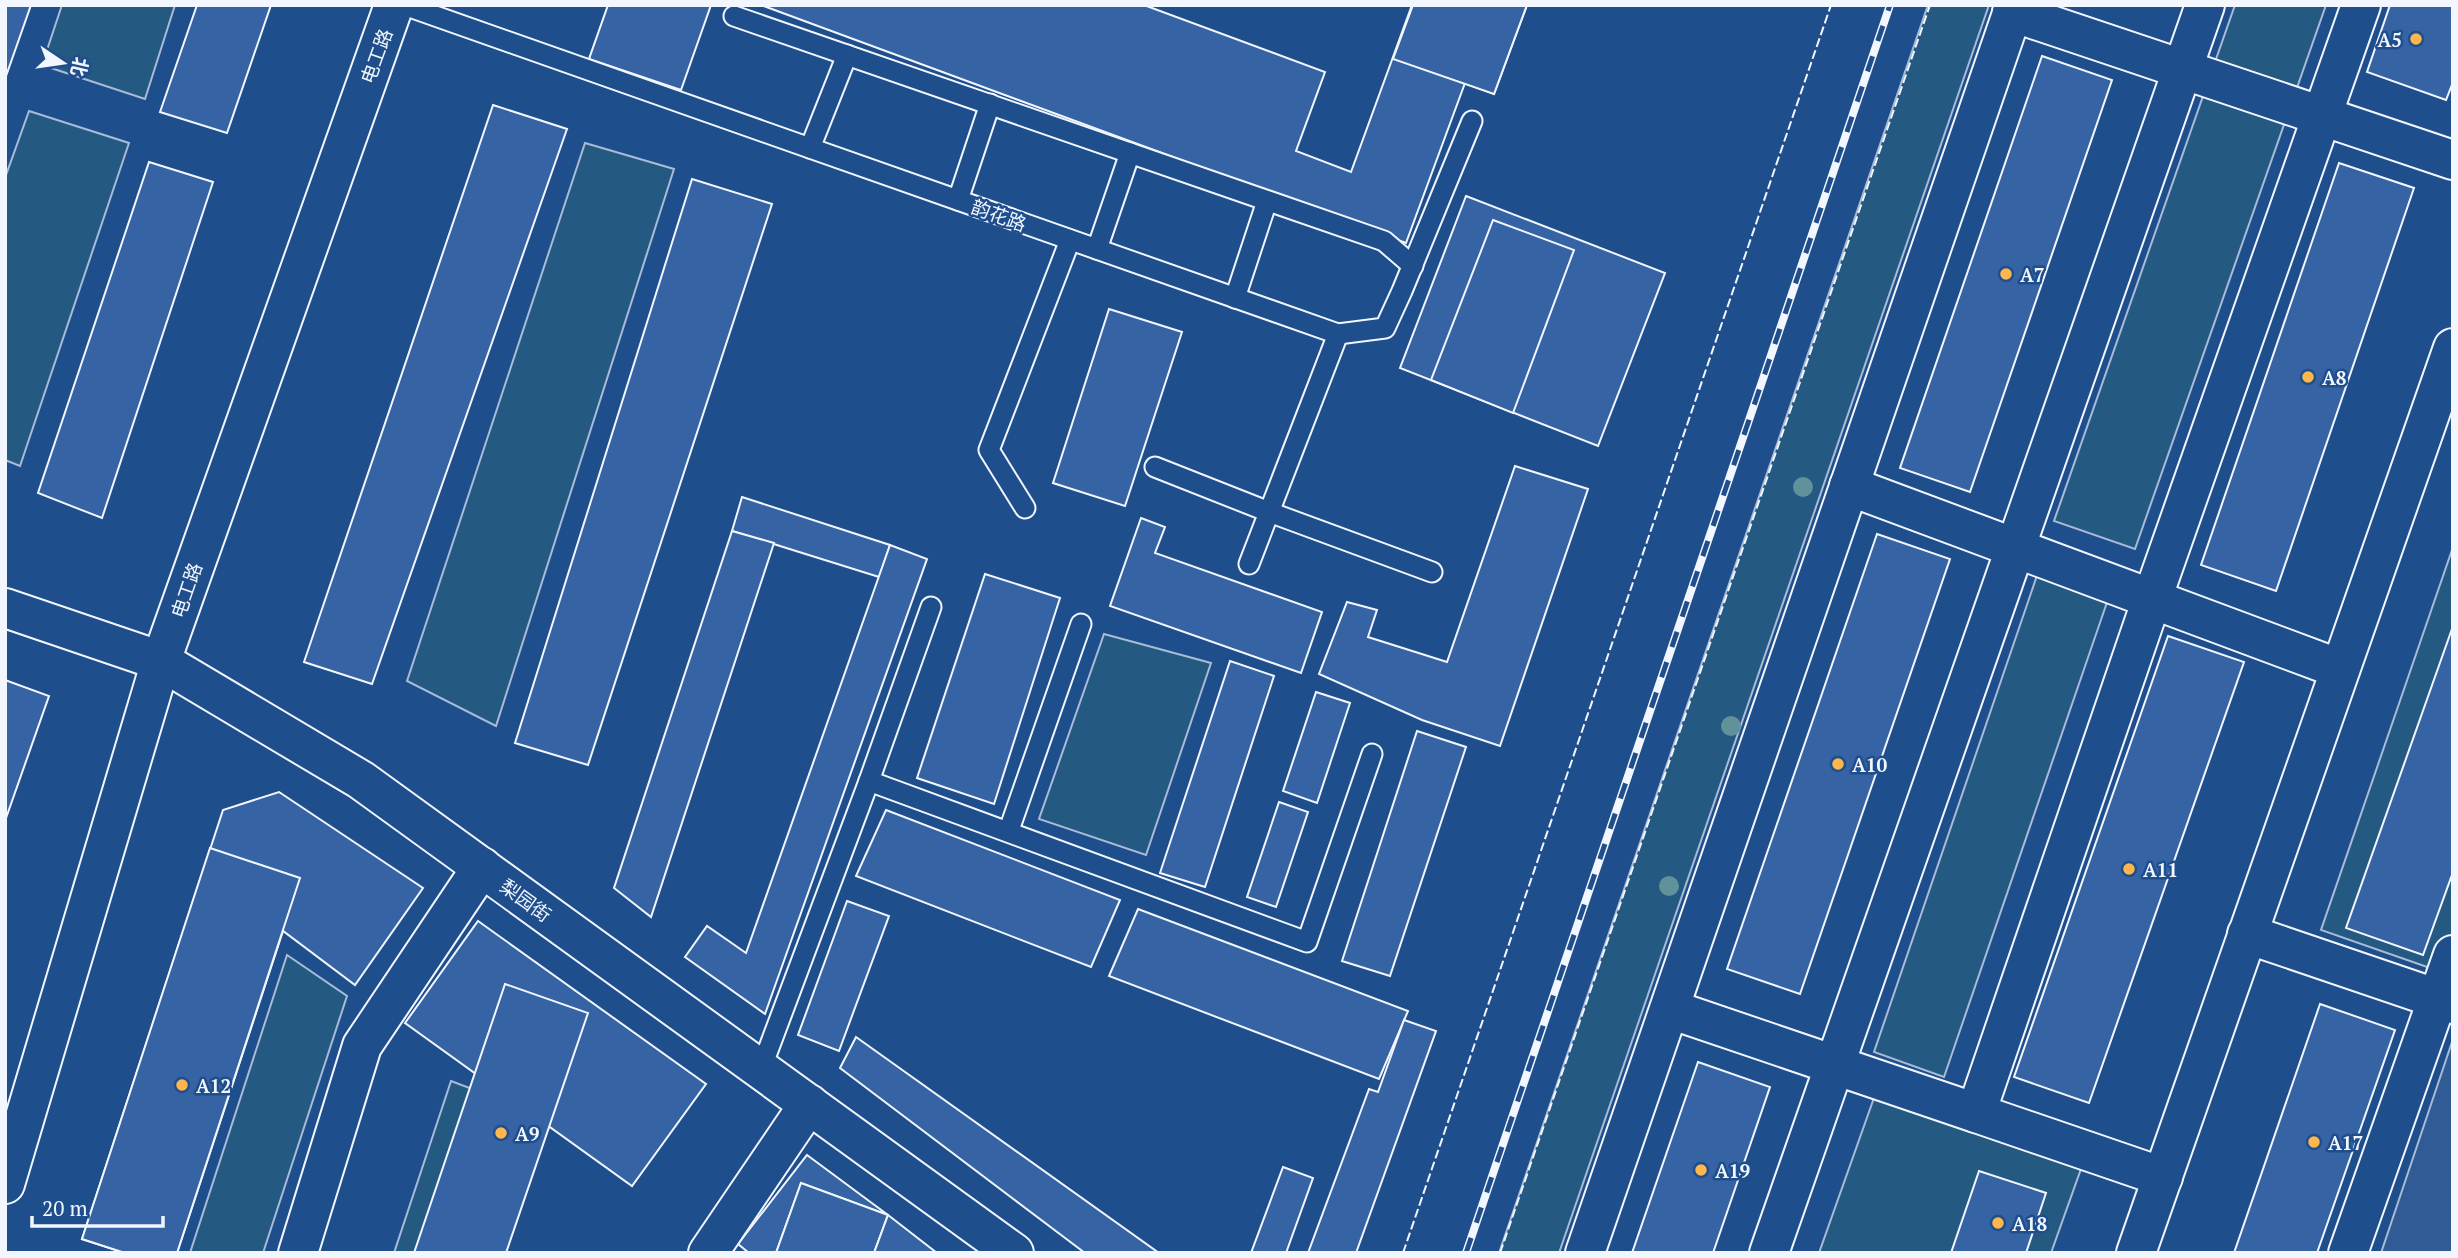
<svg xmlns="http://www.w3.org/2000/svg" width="2458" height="1258" viewBox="0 0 2458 1258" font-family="'PT Serif','Noto Sans SC',serif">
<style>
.green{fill:#245a82;stroke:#a8bbd7;stroke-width:2}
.parking{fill:#305b95;stroke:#a8bbd7;stroke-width:2}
.building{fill:#3563a3;stroke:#f2f6ff;stroke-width:2}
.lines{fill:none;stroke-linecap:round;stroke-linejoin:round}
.lane-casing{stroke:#f2f6ff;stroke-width:23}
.street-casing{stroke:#f2f6ff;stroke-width:42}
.secondary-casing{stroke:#f2f6ff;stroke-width:42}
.lane{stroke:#1f4e8c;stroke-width:19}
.street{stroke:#1f4e8c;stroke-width:38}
.secondary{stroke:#1f4e8c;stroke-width:38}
.rail-casing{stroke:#f2f6ff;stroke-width:8}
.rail{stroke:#1f4e8c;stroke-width:5;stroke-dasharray:16;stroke-linecap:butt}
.fence{stroke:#f2f6ff;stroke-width:2;stroke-dasharray:9 3.5;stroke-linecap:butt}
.tree{fill:#61919a}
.poi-dot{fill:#ffb74d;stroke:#1f4e8c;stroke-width:2.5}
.labels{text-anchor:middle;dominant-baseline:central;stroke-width:5;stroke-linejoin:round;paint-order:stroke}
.poi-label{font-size:19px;font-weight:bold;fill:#f2f6ff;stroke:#1f4e8c;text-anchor:start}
.street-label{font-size:19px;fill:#f2f6ff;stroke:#1f4e8c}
</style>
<rect width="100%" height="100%" fill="#1f4e8c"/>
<g class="green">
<polygon points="62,5 175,5 145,99 42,65"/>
<polygon points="1928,5 1989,5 1559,1253 1499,1253"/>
<polygon points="2235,5 2326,5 2135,549 2054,521"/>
<polygon points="29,111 129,143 20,466 5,460 5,178"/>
<polygon points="585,143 674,169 496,726 407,681"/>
<polygon points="2453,547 2453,976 2321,930"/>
<polygon points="2044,555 2115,579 1944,1077 1874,1052"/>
<polygon points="1104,634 1211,663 1146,855 1039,819"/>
<polygon points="287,955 347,996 263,1253 190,1253"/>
<polygon points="451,1081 475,1090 421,1253 394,1253"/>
<polygon points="1875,1095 2082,1166 2051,1253 1819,1253"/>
</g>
<polygon class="parking" points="2453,1039 2453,1253 2380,1253 2381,1253"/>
<g class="building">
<polygon points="5,5 31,5 5,79"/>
<polygon points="197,5 271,5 227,133 160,112"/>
<polygon points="608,5 711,5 681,90 589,59"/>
<polygon points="761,5 1144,5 1325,72 1296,151 1351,172 1412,5 1527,5 1494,94 1465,83 1406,243"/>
<polygon points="1413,5 1527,5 1494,94 1393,59"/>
<polygon points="2390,5 2453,5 2453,82 2446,100 2367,72"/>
<polygon points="2042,56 2112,80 1970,492 1900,468"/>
<polygon points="493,105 567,129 372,684 304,662"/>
<polygon points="149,162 213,182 102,518 38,493"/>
<polygon points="2339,163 2414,188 2276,591 2201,565"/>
<polygon points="692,179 772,204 588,765 515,743"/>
<polygon points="1466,196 1665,273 1598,446 1400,368"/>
<polygon points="1493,220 1574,250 1513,413 1431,380"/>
<polygon points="1109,309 1182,332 1125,506 1053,483"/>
<polygon points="1515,466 1588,489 1500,746 1422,720 1319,674 1347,602 1377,610 1368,637 1447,662"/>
<polygon points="742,497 890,545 879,577 732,531"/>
<polygon points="1141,518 1165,527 1155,553 1322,612 1301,673 1110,606"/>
<polygon points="732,531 774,543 651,917 614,888"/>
<polygon points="1877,534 1950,559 1800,994 1727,969"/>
<polygon points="890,545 927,559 765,1014 685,957 707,926 746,953"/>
<polygon points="985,574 1060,598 994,804 917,778"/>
<polygon points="2453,626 2453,872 2423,955 2346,928"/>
<polygon points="2168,636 2244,662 2089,1103 2014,1077"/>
<polygon points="1230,661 1274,676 1205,887 1160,873"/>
<polygon points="5,680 49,696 5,821"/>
<polygon points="1316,692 1350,703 1317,803 1283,791"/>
<polygon points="1417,731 1466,747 1390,976 1342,961"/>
<polygon points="279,792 423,888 355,985 283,931 177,1253 125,1253 82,1239 223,810"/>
<polygon points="1279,802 1308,812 1276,907 1247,897"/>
<polygon points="886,810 1120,900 1091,967 856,876"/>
<polygon points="210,848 300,878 177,1253 125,1253 82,1239"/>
<polygon points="847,901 889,916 839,1051 798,1035"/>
<polygon points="1138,909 1408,1011 1379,1079 1109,976"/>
<polygon points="478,921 706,1084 632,1186 405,1023"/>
<polygon points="505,984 588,1013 506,1253 414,1253"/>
<polygon points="2320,1004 2395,1030 2317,1253 2234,1253"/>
<polygon points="1404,1020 1436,1031 1356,1253 1308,1253 1369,1089 1378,1092"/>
<polygon points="856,1037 1159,1253 1085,1253 840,1068"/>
<polygon points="1698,1062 1770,1087 1713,1253 1632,1253"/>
<polygon points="807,1155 888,1215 801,1183 776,1253 749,1253 738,1244"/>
<polygon points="1283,1167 1313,1178 1286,1253 1251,1253"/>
<polygon points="1979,1171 2046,1193 2026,1253 1951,1253"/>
<polygon points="801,1183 888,1215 874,1253 776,1253"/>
<polygon points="888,1215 937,1253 874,1253"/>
</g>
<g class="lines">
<defs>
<g id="lane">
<polyline points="404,5 1338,334 1385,328 1402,291 1472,121"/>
<polyline points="734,16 1384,241 1413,266"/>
<polyline points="810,148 847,55"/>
<polyline points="958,200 990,104"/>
<polyline points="1097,249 1130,153"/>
<polyline points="1235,298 1267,201"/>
<polyline points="1155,467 1269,512 1432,572"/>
<polyline points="1025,508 989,450 1070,240"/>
<polyline points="1249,564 1338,334"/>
<polyline points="869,781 931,607"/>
<polyline points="1009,830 1081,624"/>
<polyline points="761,1069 869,781 1307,942 1372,754"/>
</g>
<g id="street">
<polyline points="2012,12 2453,160"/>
<polyline points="1849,486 2340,669"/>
<polyline points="5,608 161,661 361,780 1014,1253"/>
<polyline points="2247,934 2453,1004"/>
<polyline points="1670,1009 1976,1113"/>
<polyline points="2163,1177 1976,1113 2152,599 2361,5"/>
<polyline points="298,1253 362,1046 482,867"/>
<polyline points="708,1253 809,1104"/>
<polyline points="1585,1253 2015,5"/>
<polyline points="1769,1253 2205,5"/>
<polyline points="2136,1253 2453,348"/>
<polyline points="2348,1253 2453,955"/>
</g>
<polyline id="secondary" points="5,1184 161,661 394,5"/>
</defs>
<use href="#lane" class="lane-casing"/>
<use href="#street" class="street-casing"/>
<use href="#secondary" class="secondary-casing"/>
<use href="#lane" class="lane"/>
<use href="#street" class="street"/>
<use href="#secondary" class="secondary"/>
<defs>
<polyline id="rail" points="1466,1253 1890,5"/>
</defs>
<use href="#rail" class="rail-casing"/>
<use href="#rail" class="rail"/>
<g class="fence">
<polyline points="1403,1253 1831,5"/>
<polyline points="1500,1253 1930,5"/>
</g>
</g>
<g class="tree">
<circle cx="1803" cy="487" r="10"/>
<circle cx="1731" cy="726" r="10"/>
<circle cx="1669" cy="886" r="10"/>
</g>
<g class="poi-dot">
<circle cx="2416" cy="39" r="7"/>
<circle cx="2006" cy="274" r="7"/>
<circle cx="2308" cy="377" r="7"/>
<circle cx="1838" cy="764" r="7"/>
<circle cx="2129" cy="869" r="7"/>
<circle cx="182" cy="1085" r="7"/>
<circle cx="501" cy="1133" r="7"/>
<circle cx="2314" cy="1142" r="7"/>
<circle cx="1701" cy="1170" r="7"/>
<circle cx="1998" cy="1223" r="7"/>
</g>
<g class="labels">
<g class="poi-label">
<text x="2402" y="39" text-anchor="end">A5</text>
<text x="2020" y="274">A7</text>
<text x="2322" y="377">A8</text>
<text x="1852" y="764">A10</text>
<text x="2143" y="869">A11</text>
<text x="196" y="1085">A12</text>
<text x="515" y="1133">A9</text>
<text x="2328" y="1142">A17</text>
<text x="1715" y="1170">A19</text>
<text x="2012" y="1223">A18</text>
</g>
<g class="street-label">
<text transform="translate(376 56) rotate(-70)">电工路</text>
<text transform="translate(999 215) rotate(20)">韵花路</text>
<text transform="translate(186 590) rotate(-71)">电工路</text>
<text transform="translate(526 900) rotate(36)">梨园街</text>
</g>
</g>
<rect width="2458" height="1258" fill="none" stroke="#f2f6ff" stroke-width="14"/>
<g transform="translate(63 63) rotate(103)" stroke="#1f4e8c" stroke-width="5" paint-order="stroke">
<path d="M0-5L12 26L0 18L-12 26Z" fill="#f2f6ff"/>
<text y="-10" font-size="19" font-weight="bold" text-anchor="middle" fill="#f2f6ff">北</text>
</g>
<path d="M32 1216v10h131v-10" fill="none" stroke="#f2f6ff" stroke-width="3.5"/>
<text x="42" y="1216" font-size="21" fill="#f2f6ff" stroke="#1f4e8c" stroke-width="5" paint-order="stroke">20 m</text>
</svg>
